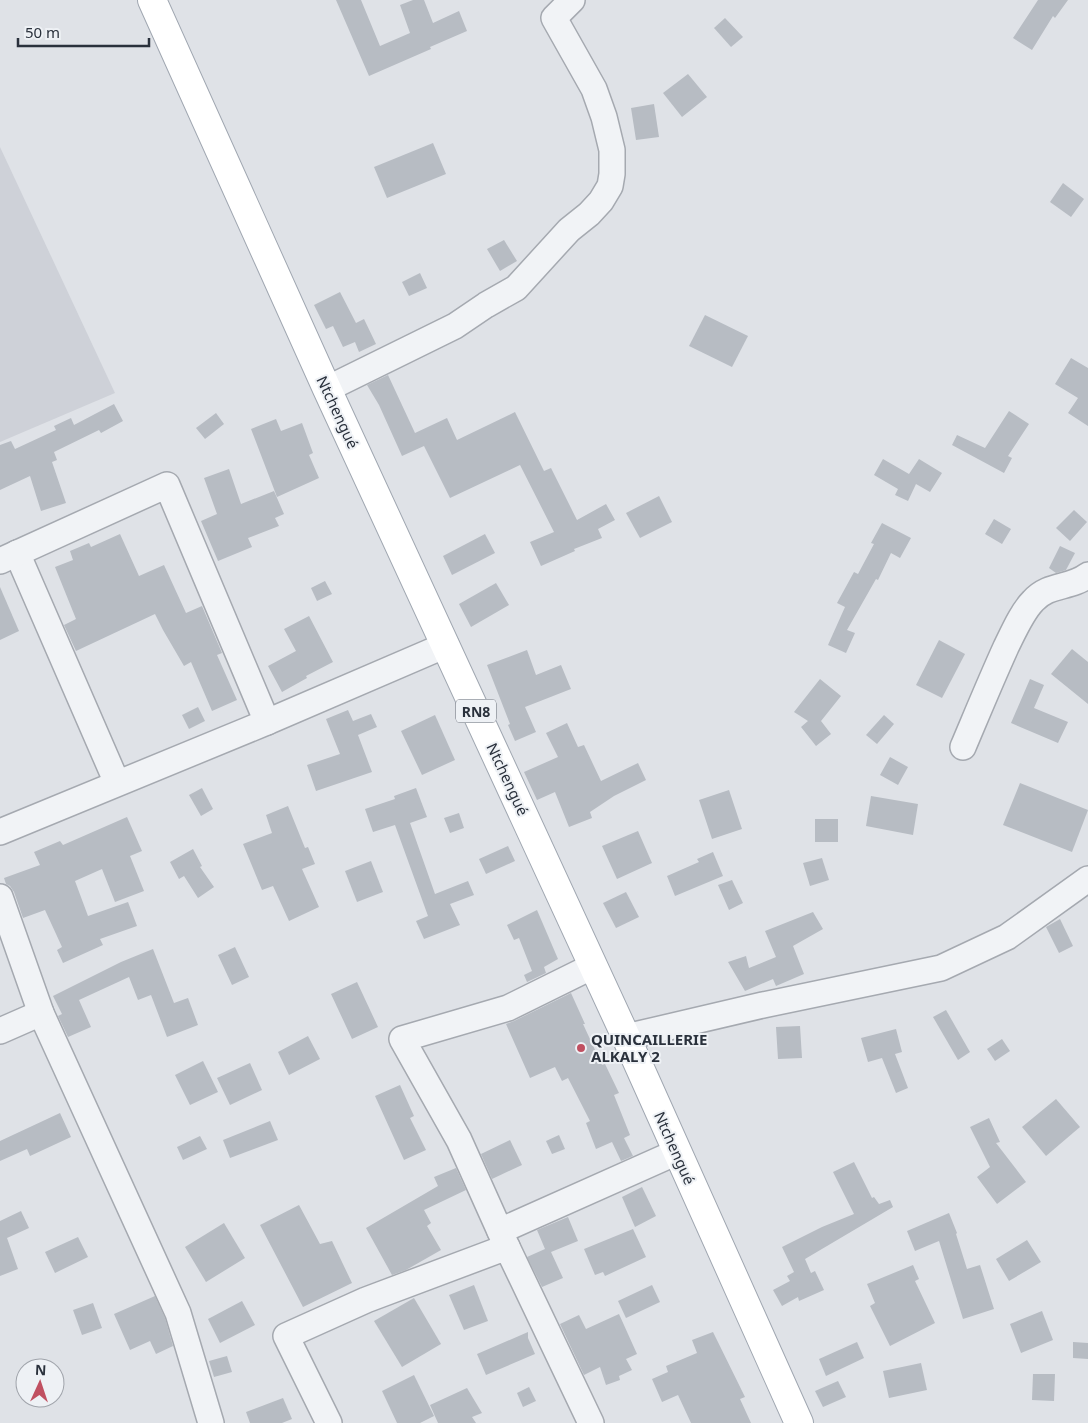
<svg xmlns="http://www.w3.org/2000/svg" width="1088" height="1423" viewBox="0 0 1088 1423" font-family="'Noto Sans',sans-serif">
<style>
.built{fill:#ced1d8}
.building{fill:#b7bcc3}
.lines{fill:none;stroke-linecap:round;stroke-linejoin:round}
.minor-casing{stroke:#a5a9b0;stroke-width:28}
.major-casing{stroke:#a0a7b1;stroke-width:30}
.minor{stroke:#f1f3f6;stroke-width:25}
.major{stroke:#fff;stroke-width:28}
.poi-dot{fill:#c05061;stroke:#eef1f5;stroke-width:2}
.labels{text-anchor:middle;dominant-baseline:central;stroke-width:4;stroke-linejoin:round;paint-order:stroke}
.shield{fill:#eef1f5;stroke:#656b74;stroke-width:1}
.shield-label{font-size:14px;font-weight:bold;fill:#2a313c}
.street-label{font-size:15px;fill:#2a313c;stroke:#eef1f5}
.poi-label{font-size:15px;font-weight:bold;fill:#2a313c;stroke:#eef1f5;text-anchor:start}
</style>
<rect width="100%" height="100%" fill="#dfe2e7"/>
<polygon class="built" points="0,147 115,393 0,442"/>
<g class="building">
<polygon points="336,0 361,0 380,46 410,33 400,5 413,0 424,0 433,23 459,11 467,31 430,47 431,49 369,76"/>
<polygon points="1038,0 1068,0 1055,18 1053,16 1032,50 1013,38"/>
<polygon points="725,18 743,37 731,47 714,28"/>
<polygon points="688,74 707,97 682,117 663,93"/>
<polygon points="654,104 659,137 636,140 631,108"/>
<polygon points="433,143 446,174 387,198 374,167"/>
<polygon points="1063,183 1084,199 1071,217 1050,202"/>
<polygon points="504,240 517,261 500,271 487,249"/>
<polygon points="420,273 427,288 409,296 402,282"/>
<polygon points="340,292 356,323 364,319 376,344 359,352 355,342 343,347 333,326 326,329 314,305"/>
<polygon points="705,315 748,336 732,367 689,346"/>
<polygon points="1071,358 1088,368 1088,426 1068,413 1078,398 1055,384"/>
<polygon points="388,375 415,433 447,418 457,440 515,412 544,471 551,468 577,520 606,504 615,520 598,529 602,538 574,549 575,551 541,566 530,542 554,532 520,465 450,498 424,446 402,456 379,405 367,385"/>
<polygon points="114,404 123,421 101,433 99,430 54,452 57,460 52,462 66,503 41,511 30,476 0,490 0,445 11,441 15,449 56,430 54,426 71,418 74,425"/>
<polygon points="1009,411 1029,424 1008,456 1012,458 1004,473 952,445 957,435 985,448"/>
<polygon points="216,413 224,424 205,439 196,428"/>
<polygon points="276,419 281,431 302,423 313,453 309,455 319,478 277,497 251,429"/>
<polygon points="883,459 909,474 919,459 942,473 930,492 916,484 908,501 895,495 898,489 874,475"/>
<polygon points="229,469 241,504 274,491 284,514 275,518 279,526 248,538 252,547 218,561 201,521 217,514 204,478"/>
<polygon points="659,496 672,522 640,538 626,513"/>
<polygon points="1074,510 1087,522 1070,541 1056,528"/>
<polygon points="994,519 1011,529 1002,544 985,534"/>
<polygon points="882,523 911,538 900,558 891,553 878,580 876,579 847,630 855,633 846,653 828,645 845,607 837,603 854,572 858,574 874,544 871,543"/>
<polygon points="120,534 139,576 164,565 186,613 202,606 222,653 217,655 237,700 212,711 191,662 184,666 163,630 155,614 76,651 64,625 76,619 55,567 73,560 70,551 89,543 91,547"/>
<polygon points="485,534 495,553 452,575 443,556"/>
<polygon points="1060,546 1075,553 1066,570 1056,573 1049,568"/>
<polygon points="325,581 332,594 317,601 311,588"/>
<polygon points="496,583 509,605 471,627 459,604"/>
<polygon points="0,587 19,631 0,640"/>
<polygon points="309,616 333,662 306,676 307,678 282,692 268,666 296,651 284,629"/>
<polygon points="939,640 965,654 942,698 916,685"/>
<polygon points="1072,649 1088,662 1088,704 1051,674"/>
<polygon points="527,650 536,675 561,665 571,689 525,707 536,732 515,741 508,725 510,724 487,665"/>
<polygon points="820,679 841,696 821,721 831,734 816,746 801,727 808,721 794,712"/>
<polygon points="1030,679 1044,685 1034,708 1068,722 1058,743 1011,723"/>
<polygon points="198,707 205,721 189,729 182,715"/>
<polygon points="348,710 353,721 371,714 377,727 358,735 372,772 316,791 307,765 340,754 326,719"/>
<polygon points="435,715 455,760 422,775 401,731"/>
<polygon points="884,715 894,724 877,744 866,735"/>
<polygon points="567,723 578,747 584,745 601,781 638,763 646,780 614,796 590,812 592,818 569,827 555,792 537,800 524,772 558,757 546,733"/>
<polygon points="890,757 908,767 898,785 880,775"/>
<polygon points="1020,783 1088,810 1072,852 1003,825"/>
<polygon points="202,788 213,809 201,816 189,795"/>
<polygon points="416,788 427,817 410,823 435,894 468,881 474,895 450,904 460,925 424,939 416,921 428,916 395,825 373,832 365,809 395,799 394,796"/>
<polygon points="729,790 742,829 712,839 699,800"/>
<polygon points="871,796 918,804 913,835 866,826"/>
<polygon points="288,806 305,848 308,847 315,864 302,869 319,907 289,921 273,886 262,890 243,844 272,833 266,815"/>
<polygon points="459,813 464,828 450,833 444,818"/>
<polygon points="127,817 142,851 130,856 144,891 115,902 102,869 75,881 88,916 128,902 137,926 100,939 103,945 63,963 57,950 62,947 45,910 23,918 14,892 10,886 6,884 4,878 40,865 34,852 60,841 63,845"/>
<rect x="815" y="819" width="23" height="23"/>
<polygon points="638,831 652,863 617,879 602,846"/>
<polygon points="508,846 515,861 486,874 479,859"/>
<polygon points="193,849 202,866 200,867 214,887 198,898 184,876 179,879 170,862"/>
<polygon points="713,852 723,876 675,896 667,876 699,862 697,859"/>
<polygon points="822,858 829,880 810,886 803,863"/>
<polygon points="371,861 383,892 357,902 345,871"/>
<polygon points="732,880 743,903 729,910 718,885"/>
<polygon points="626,892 639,917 616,928 603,903"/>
<polygon points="537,910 558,959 544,967 546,973 527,982 524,975 532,971 519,938 514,940 507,925"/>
<polygon points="813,912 823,929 793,946 804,974 776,986 773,979 745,991 728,962 746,956 749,968 776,957 765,931"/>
<polygon points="1060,919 1073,946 1059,953 1046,927"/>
<polygon points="235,947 249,977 232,985 218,955"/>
<polygon points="153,949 174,1003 188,998 198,1025 167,1037 151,995 138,1000 129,977 79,1000 91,1027 68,1037 58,1016 62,1014 53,996 121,962"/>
<polygon points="357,982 378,1027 352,1039 331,994"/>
<polygon points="571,993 585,1024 583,1024 602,1065 605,1064 619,1093 614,1095 630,1135 624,1138 633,1156 621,1161 612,1142 596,1149 586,1123 590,1121 568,1078 562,1081 555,1067 530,1078 506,1024 514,1021"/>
<polygon points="946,1010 970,1052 958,1060 933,1017"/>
<polygon points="800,1026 802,1058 778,1059 776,1027"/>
<polygon points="896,1029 902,1052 895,1054 908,1088 896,1093 882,1058 868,1062 861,1038"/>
<polygon points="308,1036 320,1059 289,1075 278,1052"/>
<polygon points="1002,1039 1010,1051 995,1061 987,1049"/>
<polygon points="203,1061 218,1092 190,1105 175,1075"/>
<polygon points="250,1063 262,1090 230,1105 217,1078"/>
<polygon points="400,1085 414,1116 410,1118 426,1150 404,1160 375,1096"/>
<polygon points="1056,1099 1080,1127 1046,1156 1022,1127"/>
<polygon points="60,1113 71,1137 30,1156 27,1149 0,1161 0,1141"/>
<polygon points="989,1118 1000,1142 996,1143 1026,1182 997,1204 977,1177 990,1167 970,1127"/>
<polygon points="270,1121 278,1140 230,1158 223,1140"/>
<polygon points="559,1135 565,1149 552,1154 546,1141"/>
<polygon points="200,1136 207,1149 183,1160 177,1147"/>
<polygon points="510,1140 522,1165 492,1179 481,1154"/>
<polygon points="854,1162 872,1198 874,1197 879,1204 890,1200 893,1207 805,1259 811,1273 815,1271 824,1290 799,1301 798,1297 782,1306 773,1290 790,1281 787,1276 794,1272 782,1247 822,1227 854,1214 833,1172"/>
<polygon points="456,1168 466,1190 424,1210 431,1223 427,1226 441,1250 406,1270 392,1275 366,1228 438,1186 434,1177"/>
<polygon points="642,1187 656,1216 635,1227 622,1197"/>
<polygon points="299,1205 320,1244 332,1241 352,1283 303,1307 260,1225"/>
<polygon points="21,1211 29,1228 7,1238 18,1269 0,1276 0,1221"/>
<polygon points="949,1213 957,1233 956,1234 967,1269 980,1265 994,1309 963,1319 939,1241 915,1251 907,1231"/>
<polygon points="568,1217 578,1241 551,1252 563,1278 542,1287 527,1257 545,1249 537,1230"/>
<polygon points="224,1223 245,1258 206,1282 185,1247"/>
<polygon points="633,1229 646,1257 605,1276 603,1272 595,1275 584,1249"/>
<polygon points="78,1237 88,1257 55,1273 45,1252"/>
<polygon points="1027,1240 1041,1262 1009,1281 996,1259"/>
<polygon points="913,1265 919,1279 915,1281 935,1323 890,1346 870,1306 875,1303 867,1284"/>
<polygon points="474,1285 488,1321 464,1330 449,1295"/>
<polygon points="652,1285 660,1302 626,1318 618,1301"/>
<polygon points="155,1296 165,1318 173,1346 156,1354 150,1341 130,1350 114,1314"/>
<polygon points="414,1298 441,1344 402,1367 374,1321"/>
<polygon points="242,1301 255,1325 220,1343 208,1319"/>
<polygon points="93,1303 102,1328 82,1335 73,1310"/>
<polygon points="1042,1311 1053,1340 1021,1353 1010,1324"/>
<polygon points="619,1314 637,1354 626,1359 632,1370 619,1376 620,1380 606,1385 600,1367 584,1375 560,1324 579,1315 586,1329"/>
<polygon points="528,1332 528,1338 535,1354 486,1375 477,1354"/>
<polygon points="713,1332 745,1397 740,1399 751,1423 691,1423 678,1395 662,1402 652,1379 668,1372 666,1366 697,1353 692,1340"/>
<polygon points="857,1342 864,1358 826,1376 819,1359"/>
<polygon points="1073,1342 1088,1343 1088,1359 1073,1358"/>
<polygon points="227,1356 232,1372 214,1377 209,1361"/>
<polygon points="921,1363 927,1390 889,1398 883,1371"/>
<polygon points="1033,1374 1055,1374 1054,1401 1032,1400"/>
<polygon points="414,1375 434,1416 420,1423 397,1423 382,1391"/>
<polygon points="838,1381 846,1397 823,1407 815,1391"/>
<polygon points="529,1387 536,1401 523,1407 517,1393"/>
<polygon points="467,1388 482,1413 472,1417 476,1423 438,1423 430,1405"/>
<polygon points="283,1398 292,1419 282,1423 250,1423 246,1412"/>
</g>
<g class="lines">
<defs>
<g id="minor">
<polyline points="327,389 455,326 486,305 516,288 569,230 589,214 601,201 610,186 612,174 612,150 604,117 594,89 554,18 572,0"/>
<polyline points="17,553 117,783"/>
<polyline points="0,561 167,485 267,722"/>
<path d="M 963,747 C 977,714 991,680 1006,647 C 1013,633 1022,612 1033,601 C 1049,583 1070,589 1088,575"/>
<polyline points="0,832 267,722 446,645"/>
<polyline points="0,897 41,1013 178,1313 211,1423"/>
<polyline points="0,1031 41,1013"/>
<polyline points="626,1037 763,1005 941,968 1007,937 1088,879"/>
<polyline points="500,1231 677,1152"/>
<polyline points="507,1247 459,1140 402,1039 508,1008 593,966"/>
<polyline points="329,1423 286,1336 366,1300 507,1247 591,1423"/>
</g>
<polyline id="major" points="152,0 327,389 626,1037 799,1423"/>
</defs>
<use href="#minor" class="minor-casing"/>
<use href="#major" class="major-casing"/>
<use href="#minor" class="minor"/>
<use href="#major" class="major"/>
</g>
<circle class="poi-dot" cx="581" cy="1048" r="5"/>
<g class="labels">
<rect class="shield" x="456" y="699.5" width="40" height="23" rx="4"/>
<g class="shield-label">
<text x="476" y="711">RN8</text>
</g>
<g class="street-label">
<text transform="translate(338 412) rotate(65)">Ntchengué</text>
<text transform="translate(508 779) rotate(65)">Ntchengué</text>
<text transform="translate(675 1148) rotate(66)">Ntchengué</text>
</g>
<g class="poi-label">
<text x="591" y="1039">QUINCAILLERIE<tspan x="591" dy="17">ALKALY 2</tspan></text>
</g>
</g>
<g transform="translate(40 1383) rotate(3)"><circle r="24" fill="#eef1f5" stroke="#a0a4ab"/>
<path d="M0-4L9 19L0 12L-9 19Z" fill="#c05061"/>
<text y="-8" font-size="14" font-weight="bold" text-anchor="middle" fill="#2a313c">N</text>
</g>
<path d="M18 38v8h131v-8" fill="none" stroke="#2a313c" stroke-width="2.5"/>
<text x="25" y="38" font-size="15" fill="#2a313c" stroke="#eef1f5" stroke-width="4" paint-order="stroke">50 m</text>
</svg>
